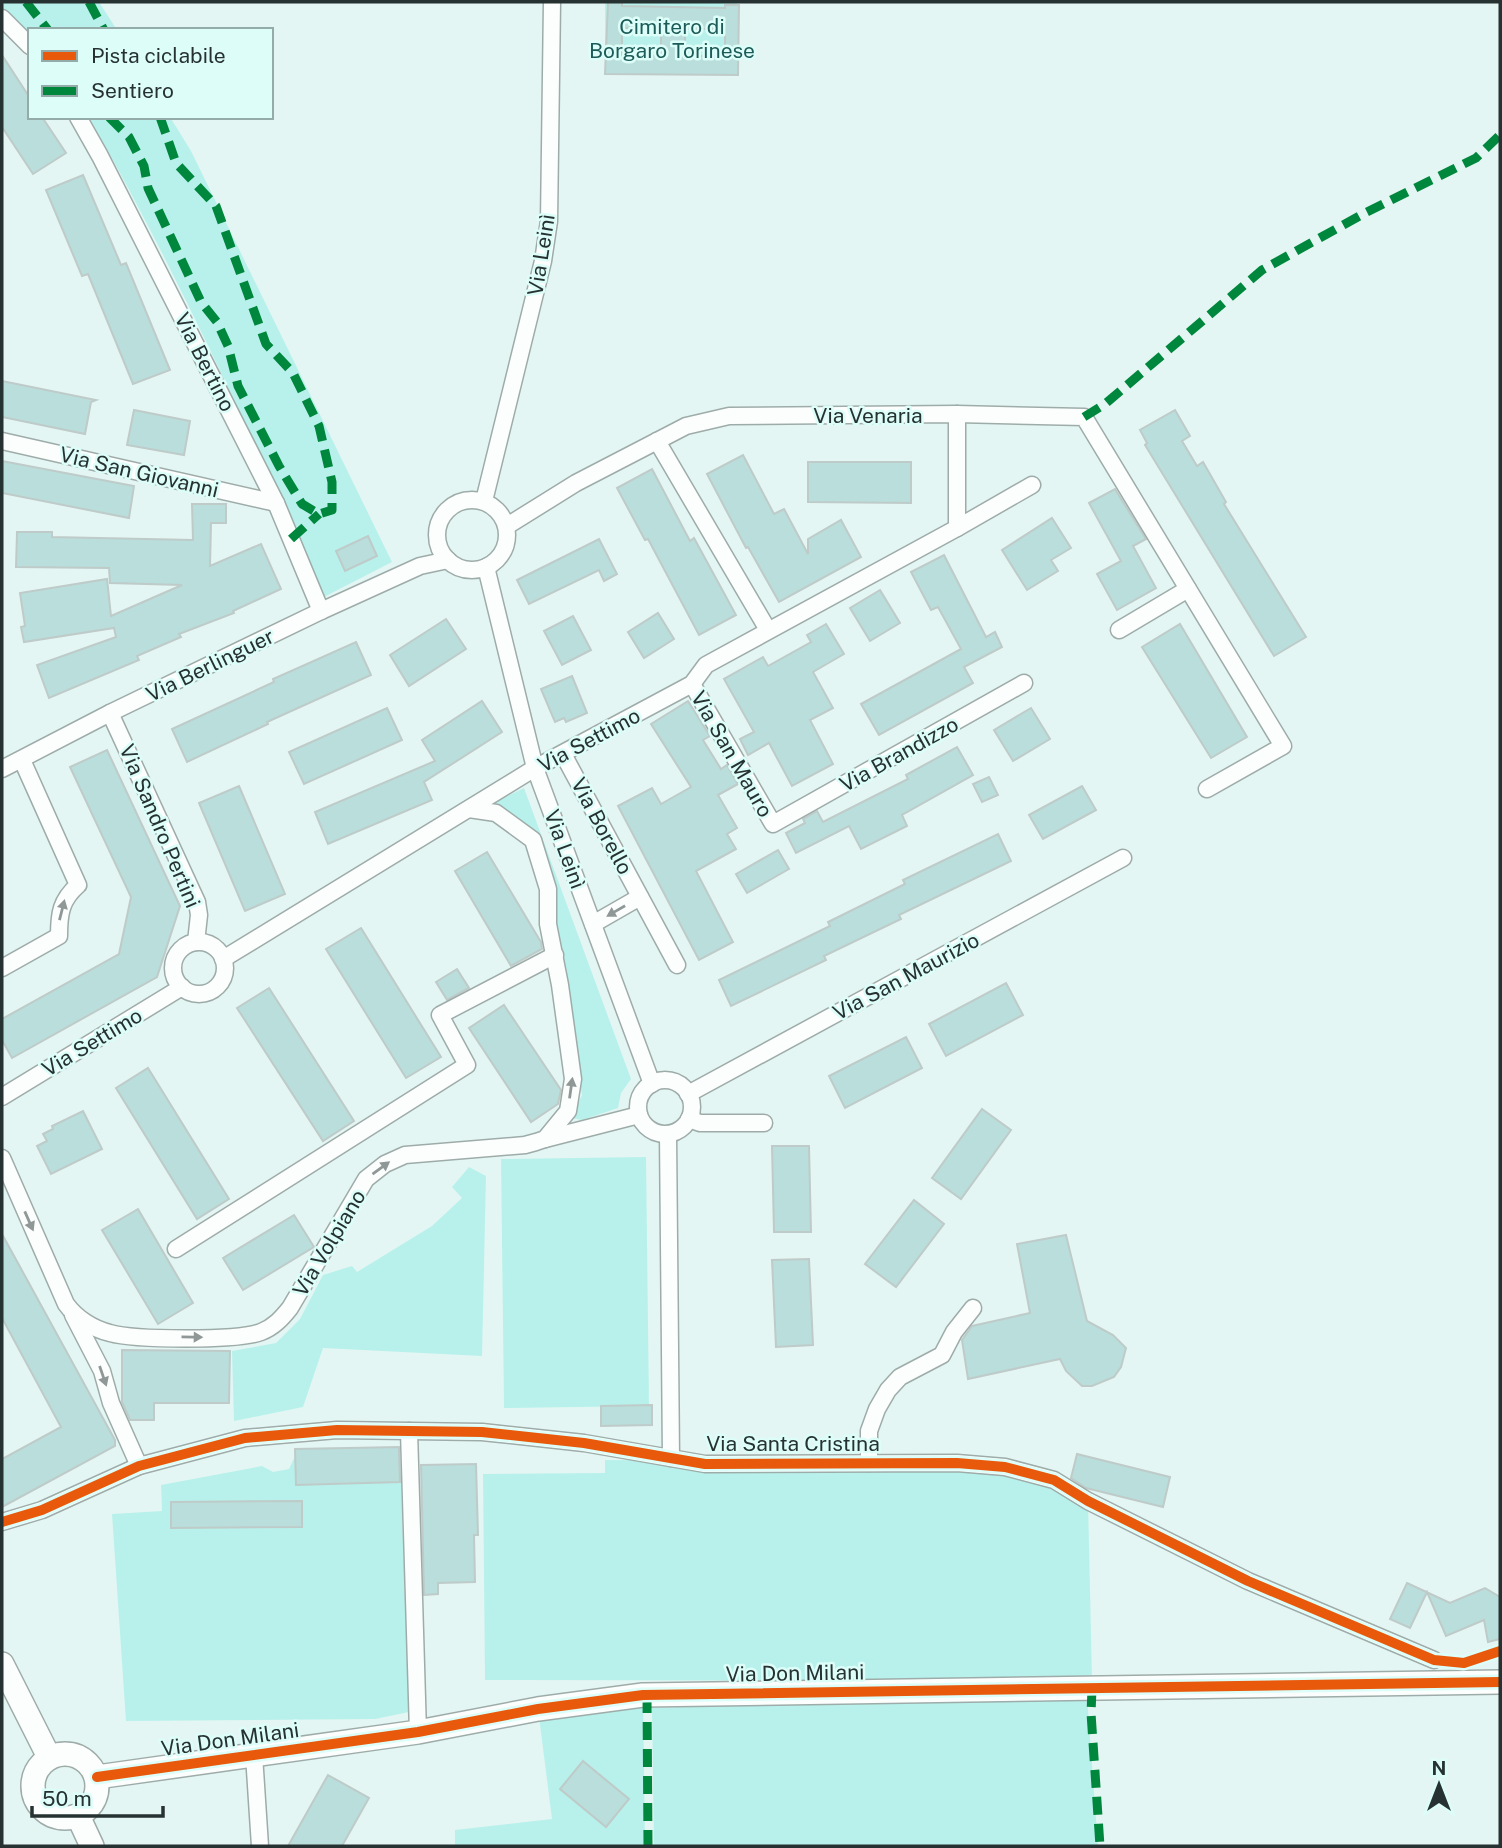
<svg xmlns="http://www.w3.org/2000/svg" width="1502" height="1848" viewBox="0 0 1502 1848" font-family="'Public Sans',sans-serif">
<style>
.green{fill:#b8f1eb}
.building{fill:#b9dedb;stroke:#becbc9;stroke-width:2;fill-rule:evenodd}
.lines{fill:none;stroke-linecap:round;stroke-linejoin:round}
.street-casing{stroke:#9eaca9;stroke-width:19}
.secondary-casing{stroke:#9eaca9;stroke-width:26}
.street{stroke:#fbfefd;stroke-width:16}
.secondary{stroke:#fbfefd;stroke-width:23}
.quiet{stroke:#00873e;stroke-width:9;stroke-dasharray:18 9;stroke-linecap:butt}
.cycleway-casing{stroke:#ddfdf9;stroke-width:15}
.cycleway{stroke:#e8590c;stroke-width:10}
.oneway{fill:#909897}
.labels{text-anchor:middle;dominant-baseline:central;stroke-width:5;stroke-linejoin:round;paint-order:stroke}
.park-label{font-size:21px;fill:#1c5b57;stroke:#ddfdf9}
.street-label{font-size:21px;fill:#263231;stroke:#ddfdf9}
</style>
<rect width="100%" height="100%" fill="#e4f6f3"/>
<g class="green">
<polygon points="2,2 99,2 117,30 30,30 30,34 2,8"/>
<polygon points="605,2 737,2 738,75 605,74"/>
<path d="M 89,117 L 170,117 L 191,151 L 392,562 L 324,597 C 251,435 177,272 89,117 Z"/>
<polygon points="524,788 631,1079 621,1093 618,1108 582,1120 571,1118 582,1095 533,840 489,805"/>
<polygon points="646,1157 649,1406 504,1408 501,1159"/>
<polygon points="469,1167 486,1176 482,1356 323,1348 303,1407 234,1421 232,1351 276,1343 300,1319 323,1275 352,1266 357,1272 432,1226 462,1198 452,1187"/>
<polygon points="400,1452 409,1712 375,1719 126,1721 112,1514 162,1511 161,1485 262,1466 273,1472 289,1469 295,1456"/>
<polygon points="605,1460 957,1463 1005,1467 1088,1501 1092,1681 485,1680 483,1474 605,1473"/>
<polygon points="643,1695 645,1846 455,1846 455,1830 552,1819 538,1709"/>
<polygon points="1087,1696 1098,1846 654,1846 652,1708"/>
</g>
<g class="building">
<path d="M 608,2 L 622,2 L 622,6 L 725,8 L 725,5 L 739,5 L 738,75 L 605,74 ZM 622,28 L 661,28 L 661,56 L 622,55 ZM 685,29 L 725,29 L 725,56 L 685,56 Z"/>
<polygon points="2,55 30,98 30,117 42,117 66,153 33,174 2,127"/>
<polygon points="83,175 121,265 126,263 170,370 133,384 88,274 82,276 46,190"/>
<polygon points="2,381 96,400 91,402 85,434 2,417"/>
<polygon points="134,410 190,421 184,455 127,445"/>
<polygon points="1175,410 1190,436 1182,441 1197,466 1203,462 1226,502 1224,504 1306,637 1274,656 1145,445 1147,443 1140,430"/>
<polygon points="743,455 774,514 784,509 808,554 808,539 841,520 861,557 779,602 748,547 746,548 707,474"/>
<polygon points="2,461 134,486 129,518 2,493"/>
<polygon points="808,462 911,462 911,503 808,502"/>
<polygon points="652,469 690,541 694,538 736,615 699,635 648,539 645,540 617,488"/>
<polygon points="1115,489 1146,539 1133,546 1156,588 1117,610 1097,574 1121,561 1089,503"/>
<polygon points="192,504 226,504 226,523 211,523 210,566 261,544 281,589 233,611 234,613 179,634 181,637 137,656 139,660 49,698 37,665 116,637 114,628 24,642 21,627 25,626 20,593 107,579 111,616 182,585 110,583 109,568 16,567 17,532 52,532 52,537 193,540"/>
<polygon points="1052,518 1071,548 1051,560 1058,571 1027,590 1002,550"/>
<polygon points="368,536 377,556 345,571 336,551"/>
<polygon points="599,539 617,574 604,581 599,570 529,604 517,580"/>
<polygon points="944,555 986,637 995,632 1002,647 964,667 973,683 879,735 861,704 961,649 938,607 931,610 911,572"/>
<polygon points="880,590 900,623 870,641 850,608"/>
<polygon points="658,613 674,639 644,658 628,632"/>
<polygon points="573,616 591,650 562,665 544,631"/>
<polygon points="446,619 466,649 409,686 390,655"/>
<polygon points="826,624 844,654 813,672 833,708 810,720 833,764 792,786 769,743 748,755 740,739 754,732 724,679 763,657 768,666 811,642 807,635"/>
<polygon points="1180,624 1247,737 1211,758 1142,647"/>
<polygon points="356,642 371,675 267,722 268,724 187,762 172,729 274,682 273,679"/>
<polygon points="572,676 587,713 566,722 564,718 555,722 541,689"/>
<polygon points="482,701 502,732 424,782 432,800 328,844 315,812 435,761 422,740"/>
<polygon points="688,701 710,736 703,740 721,769 727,765 738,784 718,795 737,828 727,834 736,849 696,871 733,942 699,960 618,806 652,788 661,804 691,787 651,724"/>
<polygon points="387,708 402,740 304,784 289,752"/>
<polygon points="1031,708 1050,739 1013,761 994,730"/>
<polygon points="957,747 973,775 902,815 907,826 861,849 849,826 796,853 786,833 805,823 803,819 817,811 823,822 908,779 906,775"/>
<polygon points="107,750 180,906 157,977 12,1058 2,1040 2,1019 119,954 131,897 70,767"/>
<polygon points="989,777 998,795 982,802 973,784"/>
<polygon points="239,786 285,894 245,911 199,803"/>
<polygon points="1082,786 1096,810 1043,839 1029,815"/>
<polygon points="998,834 1011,861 899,915 901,919 824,956 826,960 731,1006 719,980 830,926 828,922 905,884 903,880"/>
<polygon points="778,850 789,869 747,893 736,874"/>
<polygon points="487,852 541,942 542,949 511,966 455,871"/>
<polygon points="361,928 441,1057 406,1078 326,949"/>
<polygon points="457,969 469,988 447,1000 436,982"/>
<polygon points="1006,983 1023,1015 946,1056 929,1024"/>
<polygon points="269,988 354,1121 323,1141 237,1008"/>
<polygon points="504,1005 561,1090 558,1104 531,1122 469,1028"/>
<polygon points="906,1037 922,1068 845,1108 829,1076"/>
<polygon points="148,1068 229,1199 197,1219 116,1088"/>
<polygon points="982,1109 1011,1130 961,1199 932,1178"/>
<polygon points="83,1111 102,1149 51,1174 37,1146 47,1141 43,1134 53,1129 52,1126"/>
<polygon points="772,1146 809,1146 811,1232 774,1232"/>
<polygon points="914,1200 944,1224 896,1287 865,1264"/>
<polygon points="138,1209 193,1303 158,1324 102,1230"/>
<polygon points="294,1215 314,1247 243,1290 223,1258"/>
<polygon points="2,1234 115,1440 115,1446 2,1507 2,1459 61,1427 2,1318"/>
<polygon points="1066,1235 1087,1321 1113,1335 1126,1348 1121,1367 1114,1377 1092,1386 1082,1386 1066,1371 1060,1359 968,1379 962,1340 972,1326 1030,1313 1017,1244"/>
<polygon points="809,1259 813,1345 776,1347 772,1260"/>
<polygon points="122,1350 230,1351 229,1403 154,1403 154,1420 130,1420 122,1402"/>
<polygon points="652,1405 652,1425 601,1426 601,1406"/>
<polygon points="399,1447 400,1482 296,1485 295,1449"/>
<polygon points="1077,1454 1170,1477 1163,1507 1086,1488 1071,1478"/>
<polygon points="476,1464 478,1535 474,1535 475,1582 438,1583 438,1594 424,1595 421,1465"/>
<polygon points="302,1501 302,1527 171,1528 171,1502"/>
<polygon points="1407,1583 1450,1603 1485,1588 1500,1597 1500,1639 1488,1642 1484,1620 1446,1636 1427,1592 1410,1628 1390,1619"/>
<polygon points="583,1761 629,1799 606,1827 560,1789"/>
<polygon points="328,1775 369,1798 342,1846 288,1846"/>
</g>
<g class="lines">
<defs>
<g id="street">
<polyline points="2,18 30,46"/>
<polyline points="78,117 100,156 276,503 321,611"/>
<polyline points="2,441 276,503"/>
<polyline points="657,441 768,630"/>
<circle cx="472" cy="535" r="35"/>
<polyline points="484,501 543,261 549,221 552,2"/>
<polyline points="507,526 576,483 686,426 729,416 957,414 1084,417 1283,746 1207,789"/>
<polyline points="957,528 1032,485"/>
<polyline points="486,567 535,768 652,1084"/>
<polyline points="1119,630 1188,589"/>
<polyline points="692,684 773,824 1024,683"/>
<polyline points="110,713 197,902 199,915 196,942"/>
<polyline points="563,754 677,965"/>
<polyline points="2,769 110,713 321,611 420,566 448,560"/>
<polyline points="593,924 640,897"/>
<circle cx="199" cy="968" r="26"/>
<polyline points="223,959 535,768 692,684 706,665 957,528 957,414"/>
<path d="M 2,968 L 59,936 C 59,913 61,900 78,885 L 22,760"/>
<circle cx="665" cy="1107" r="27"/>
<polyline points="688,1094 1123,858"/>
<polyline points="2,1097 182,987"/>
<polyline points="689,1119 700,1123 764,1123"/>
<polyline points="668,1134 671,1458"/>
<polyline points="545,1139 639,1115"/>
<path d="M 2,1158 L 66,1304 C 76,1318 93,1329 110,1333 C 134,1340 238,1341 261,1332 C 274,1327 282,1318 290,1308 L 366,1179 L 385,1164 L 405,1155 L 525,1145 L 536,1142 L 545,1139 L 568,1111 L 573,1079 L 560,985 L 548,924 L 548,889 L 533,840 L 496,813 L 469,809"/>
<polyline points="176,1249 467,1065 440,1015 555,955"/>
<polyline points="73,1315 102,1371 111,1403 139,1466"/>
<polyline points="409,1431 418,1732"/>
<polyline points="869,1463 869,1431 877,1409 888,1390 900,1377 942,1355 954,1332 973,1308"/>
<polyline points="2,1522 42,1510 139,1466 245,1438 337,1430 482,1432 584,1443 705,1464 957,1463 1005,1467 1054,1480 1088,1501 1248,1581 1434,1660"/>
<polyline points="254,1755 260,1846"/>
</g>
<g id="secondary">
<polyline points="2,1664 49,1757"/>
<circle cx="65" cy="1786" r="32"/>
<polyline points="97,1777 418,1732 538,1709 643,1695 1500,1682"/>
<polyline points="78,1816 92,1846"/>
</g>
</defs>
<use href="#street" class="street-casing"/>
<use href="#secondary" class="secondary-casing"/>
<use href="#street" class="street"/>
<use href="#secondary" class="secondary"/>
<g class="quiet">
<polyline points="26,2 48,30"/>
<polyline points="89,2 104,30"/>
<polyline points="109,117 129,137 144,166 148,188 201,302 217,322 228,346 238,386 279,466 302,504 319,514 332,510 332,482 319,426 293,373 266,344 216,206 176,163 160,117"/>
<polyline points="1084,417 1105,404 1262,270 1363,214 1476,158 1500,135"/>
<polyline points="291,539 319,514"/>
<polyline points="1092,1689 1091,1713 1100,1846"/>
<polyline points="647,1695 648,1846"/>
</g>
<defs>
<g id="cycleway">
<polyline points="2,1522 42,1510 139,1466 245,1438 337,1430 482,1432 584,1443 705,1464 957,1463 1005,1467 1054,1480 1088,1501 1248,1581 1434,1660 1464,1663 1500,1651"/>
<polyline points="97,1777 418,1732 538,1709 643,1695 1500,1682"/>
</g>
</defs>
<use href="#cycleway" class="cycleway-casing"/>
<use href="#cycleway" class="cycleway"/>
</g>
<defs><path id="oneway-solid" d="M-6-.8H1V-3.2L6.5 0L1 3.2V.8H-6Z" transform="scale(1.75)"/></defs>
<g class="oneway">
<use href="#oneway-solid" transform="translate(62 910) rotate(-76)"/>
<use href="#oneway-solid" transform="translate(616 911) rotate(150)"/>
<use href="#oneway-solid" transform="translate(571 1088) rotate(-82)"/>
<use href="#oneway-solid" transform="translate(381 1168) rotate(-36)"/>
<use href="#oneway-solid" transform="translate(29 1221) rotate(66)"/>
<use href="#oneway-solid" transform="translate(192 1337) rotate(1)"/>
<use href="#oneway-solid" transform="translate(103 1376) rotate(71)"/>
</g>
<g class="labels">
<g class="park-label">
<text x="672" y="26">Cimitero di<tspan x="672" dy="24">Borgaro Torinese</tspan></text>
</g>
<g class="street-label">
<text transform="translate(541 255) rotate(-81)">Via Leinì</text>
<text transform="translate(205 362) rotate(63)">Via Bertino</text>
<text x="868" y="415">Via Venaria</text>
<text transform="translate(139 472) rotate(13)">Via San Giovanni</text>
<text transform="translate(210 665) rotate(-26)">Via Berlinguer</text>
<text transform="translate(589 740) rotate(-28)">Via Settimo</text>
<text transform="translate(732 754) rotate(60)">Via San Mauro</text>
<text transform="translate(899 754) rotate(-29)">Via Brandizzo</text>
<text transform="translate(160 826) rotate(67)">Via Sandro Pertini</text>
<text transform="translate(602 826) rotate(62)">Via Borello</text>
<text transform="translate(565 849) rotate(70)">Via Leinì</text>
<text transform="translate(906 976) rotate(-28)">Via San Maurizio</text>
<text transform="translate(92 1042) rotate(-31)">Via Settimo</text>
<text transform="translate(329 1243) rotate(-59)">Via Volpiano</text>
<text x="793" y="1443">Via Santa Cristina</text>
<text transform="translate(795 1673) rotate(-1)">Via Don Milani</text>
<text transform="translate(230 1739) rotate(-8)">Via Don Milani</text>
</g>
</g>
<rect width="1502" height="1848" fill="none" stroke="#263231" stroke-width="7"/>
<rect x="28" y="28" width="245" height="91" fill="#ddfdf9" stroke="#94aca9" stroke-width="2"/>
<rect x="42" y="51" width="35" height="10" fill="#e8590c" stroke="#94aca9" stroke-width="2"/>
<text x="91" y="63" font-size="21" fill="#263231">Pista ciclabile</text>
<rect x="42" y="86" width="35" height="10" fill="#00873e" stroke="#94aca9" stroke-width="2"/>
<text x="91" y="98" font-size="21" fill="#263231">Sentiero</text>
<g transform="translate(1439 1785)" stroke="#ddfdf9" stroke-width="5" paint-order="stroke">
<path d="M0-5L12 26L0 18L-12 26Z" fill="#263231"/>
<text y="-10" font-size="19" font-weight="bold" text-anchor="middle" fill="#263231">N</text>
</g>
<path d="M32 1806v10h131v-10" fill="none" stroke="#263231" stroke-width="3.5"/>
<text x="42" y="1806" font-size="21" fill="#263231" stroke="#ddfdf9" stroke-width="5" paint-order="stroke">50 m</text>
</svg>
